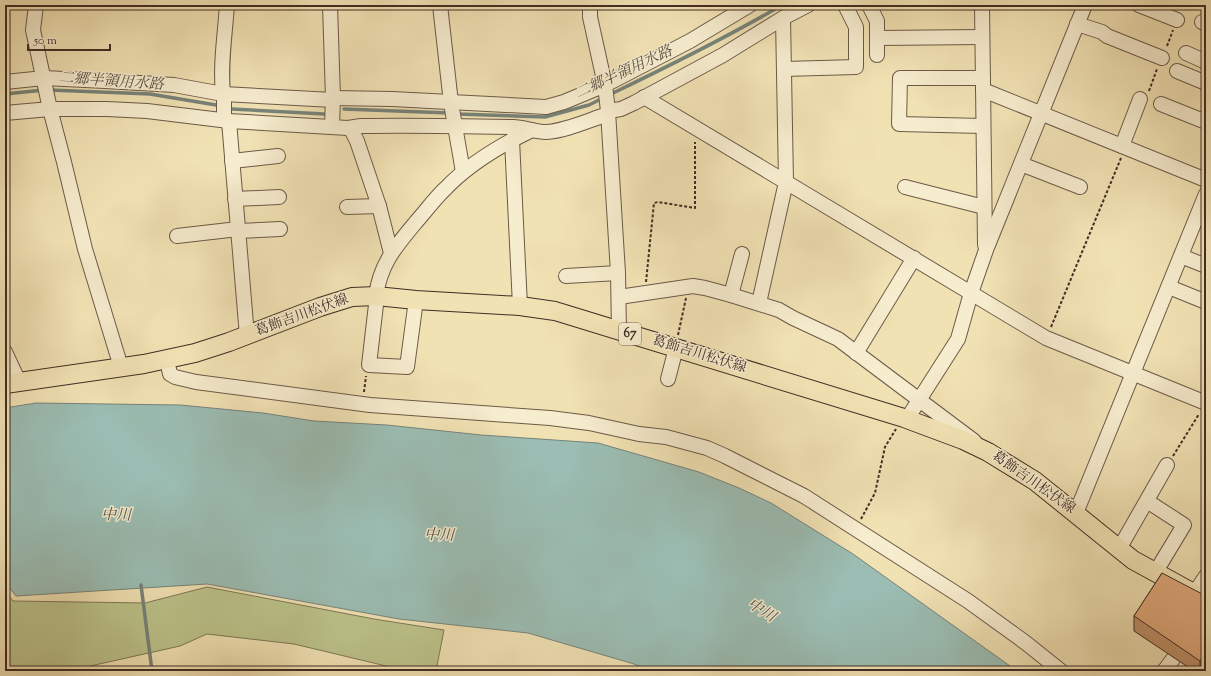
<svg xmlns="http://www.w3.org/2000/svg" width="1211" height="676" viewBox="0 0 1211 676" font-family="'Sorts Mill Goudy','Noto Serif JP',serif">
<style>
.green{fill:#bcc38b;stroke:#7e7858}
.water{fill:#9bbdb3;stroke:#77837a}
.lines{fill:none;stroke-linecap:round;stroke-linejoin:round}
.stream{stroke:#77837a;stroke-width:3.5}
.minor-casing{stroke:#6c5a49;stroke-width:16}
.major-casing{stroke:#402d25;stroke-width:20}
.path{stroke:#402d25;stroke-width:2;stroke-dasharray:3 2;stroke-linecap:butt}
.minor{stroke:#f6ecce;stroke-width:14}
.major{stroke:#f1e2b4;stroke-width:18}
.wall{fill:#c0916a;stroke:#402d25}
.shaded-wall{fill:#9c7656;stroke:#402d25}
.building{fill:#dfa97b;stroke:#402d25}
.labels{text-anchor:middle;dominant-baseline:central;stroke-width:3;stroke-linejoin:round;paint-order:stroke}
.shield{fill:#f6ecce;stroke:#776658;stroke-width:1}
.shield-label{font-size:13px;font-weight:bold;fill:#402d25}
.street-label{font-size:14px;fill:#402d25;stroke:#f6ecce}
.water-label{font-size:15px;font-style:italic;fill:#575148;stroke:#f6ecce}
</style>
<rect width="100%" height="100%" fill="#f1e2b4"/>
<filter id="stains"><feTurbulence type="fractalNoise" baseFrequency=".005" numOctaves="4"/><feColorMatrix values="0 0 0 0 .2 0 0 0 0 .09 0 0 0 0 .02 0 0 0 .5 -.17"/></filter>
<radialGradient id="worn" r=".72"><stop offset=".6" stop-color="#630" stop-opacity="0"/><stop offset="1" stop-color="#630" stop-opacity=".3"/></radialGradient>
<polygon class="green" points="207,587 374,619 444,630 436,671 407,671 294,644 207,634 180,646 68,671 5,671 5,591 13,601 145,603"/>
<polygon class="water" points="36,403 180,405 263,413 314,421 387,425 481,435 598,443 699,472 739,488 771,503 853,554 1017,671 652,671 634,664 528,633 399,619 207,584 16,596 5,582 5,408"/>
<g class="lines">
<g class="stream">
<polyline points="50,90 150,94 216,105"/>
<polyline points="5,94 44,90"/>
<path d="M 609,95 C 667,67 726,38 782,5"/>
<polyline points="232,109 324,114"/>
<polyline points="344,109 449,113"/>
<polyline points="457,114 545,117 589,105 603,98"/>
<polyline points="141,585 152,671"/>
</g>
<defs>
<g id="minor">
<polyline points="36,5 33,30 50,109 64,162 85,249 121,367"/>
<polyline points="330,5 333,98 332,127"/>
<polyline points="440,5 451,103 463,172"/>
<polyline points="590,5 590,17 605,85 608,111 618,273 619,331"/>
<polyline points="869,5 877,21 877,38 982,37"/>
<polyline points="982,5 985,245"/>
<polyline points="1139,5 1177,20"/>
<polyline points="1202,22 1206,24"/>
<polyline points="1077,24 1102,32 1107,36 1162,58"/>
<polyline points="877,38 877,55"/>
<polyline points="1186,53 1206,62"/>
<polyline points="784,69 856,67 856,27 845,5"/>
<polyline points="1177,71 1206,83"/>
<polyline points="983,78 900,78 899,124 983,126"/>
<polyline points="5,82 44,78 105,81 174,85 223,94 333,100"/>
<polyline points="983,90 1206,180"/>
<path d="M 223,94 C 220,64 225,35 227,5"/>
<polyline points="224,94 224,120"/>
<polyline points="644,97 1046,338 1206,403"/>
<polyline points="333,98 392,99 546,107 564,102 605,85 690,41 750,5"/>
<polyline points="1161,104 1206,122"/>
<polyline points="608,111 621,109 634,103 723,55 783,18 808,5"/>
<polyline points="5,113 50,109 107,109 147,111 229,121 348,128 352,131 357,141 379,206 391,253"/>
<polyline points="229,121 247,336"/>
<path d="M 348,128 L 361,126 C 412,125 463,126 513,127 C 524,127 535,132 546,132 C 566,131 589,120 608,114"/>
<polyline points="512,140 520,306"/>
<polyline points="1122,146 1140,99"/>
<polyline points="232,161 278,156"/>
<polyline points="1021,164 1080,187"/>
<polyline points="905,187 984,207"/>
<polyline points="235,199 279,197"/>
<polyline points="347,207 379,206"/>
<polyline points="238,231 280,229"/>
<polyline points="177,236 238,229"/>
<polyline points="1181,256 1206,266"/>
<polyline points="566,276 618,273"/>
<polyline points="1169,287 1206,302"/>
<polyline points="731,295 742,254"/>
<path d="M 376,296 C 380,264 396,246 416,222 C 426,211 435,198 446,188 C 470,163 501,145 532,130"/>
<polyline points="377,296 369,365 407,367 416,300"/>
<polyline points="619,297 693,286 705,288 731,295 779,310 793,318 838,339 974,441"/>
<polyline points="759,303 786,182 783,18"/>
<polyline points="5,352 19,382"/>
<polyline points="856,353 914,258"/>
<polyline points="167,360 170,374 175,377 196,382 370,405 550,418 589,423 639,434 666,437 707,448 725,456 804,496 968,601 1026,643 1061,671"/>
<polyline points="668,379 676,348"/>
<polyline points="907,419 958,339 971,293 986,250 1085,5"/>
<polyline points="1147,501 1184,525 1155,573"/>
<polyline points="1076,513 1206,194"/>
<polyline points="1119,549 1167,465"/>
<polyline points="1194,594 1206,576"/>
<polyline points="1164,671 1173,659"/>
</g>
<polyline id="major" points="5,384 144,364 195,353 229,342 320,307 352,297 376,296 416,300 520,306 555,311 904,418 963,440 988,452 1035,481 1133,560 1206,600"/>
</defs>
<use href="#minor" class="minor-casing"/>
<use href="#major" class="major-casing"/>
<g class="path">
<polyline points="1167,46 1173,30"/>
<polyline points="1149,91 1157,69"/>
<polyline points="646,282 654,203 658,202 695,208 695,142"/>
<polyline points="1051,327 1121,158"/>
<polyline points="678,335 686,298"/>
<polyline points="364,392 366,376"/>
<polyline points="1173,456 1199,414"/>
<polyline points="861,519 875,493 885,447 896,429"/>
</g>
<use href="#minor" class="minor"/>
<use href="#major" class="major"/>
</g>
<polygon class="wall" points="1162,573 1206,671 1194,671 1134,631 1134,616"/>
<polygon class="shaded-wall" points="1206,652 1206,666 1203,671 1200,671 1200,661"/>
<g class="building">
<polygon points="1162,573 1206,596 1206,652 1200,661 1134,616"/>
<polygon points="1206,666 1206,671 1202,671"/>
</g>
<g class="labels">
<rect class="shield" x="619" y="323" width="22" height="22" rx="3"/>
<g class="shield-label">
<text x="630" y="334">67</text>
</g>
<g class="street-label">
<text transform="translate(302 316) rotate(-20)">葛飾吉川松伏線</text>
<text transform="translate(699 355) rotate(17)">葛飾吉川松伏線</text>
<text transform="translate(1033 483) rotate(35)">葛飾吉川松伏線</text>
</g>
<g class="water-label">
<text transform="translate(624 73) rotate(-25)">二郷半領用水路</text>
<text transform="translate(111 82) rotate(4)">二郷半領用水路</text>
<text transform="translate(116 516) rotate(1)">中川</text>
<text transform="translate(439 536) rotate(2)">中川</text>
<text transform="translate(761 611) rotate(32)">中川</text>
</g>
</g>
<rect width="1211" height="676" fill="none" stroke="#f1e2b4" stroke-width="20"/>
<rect x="6" y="6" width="1199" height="664" fill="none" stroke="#402d25" stroke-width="2"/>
<rect x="10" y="10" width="1191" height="656" fill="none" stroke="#402d25"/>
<path d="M28 44v6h82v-6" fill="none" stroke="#402d25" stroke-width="2"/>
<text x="34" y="44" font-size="12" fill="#402d25" stroke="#f6ecce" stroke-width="3" paint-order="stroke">50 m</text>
<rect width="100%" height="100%" filter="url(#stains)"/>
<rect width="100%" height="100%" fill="url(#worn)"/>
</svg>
